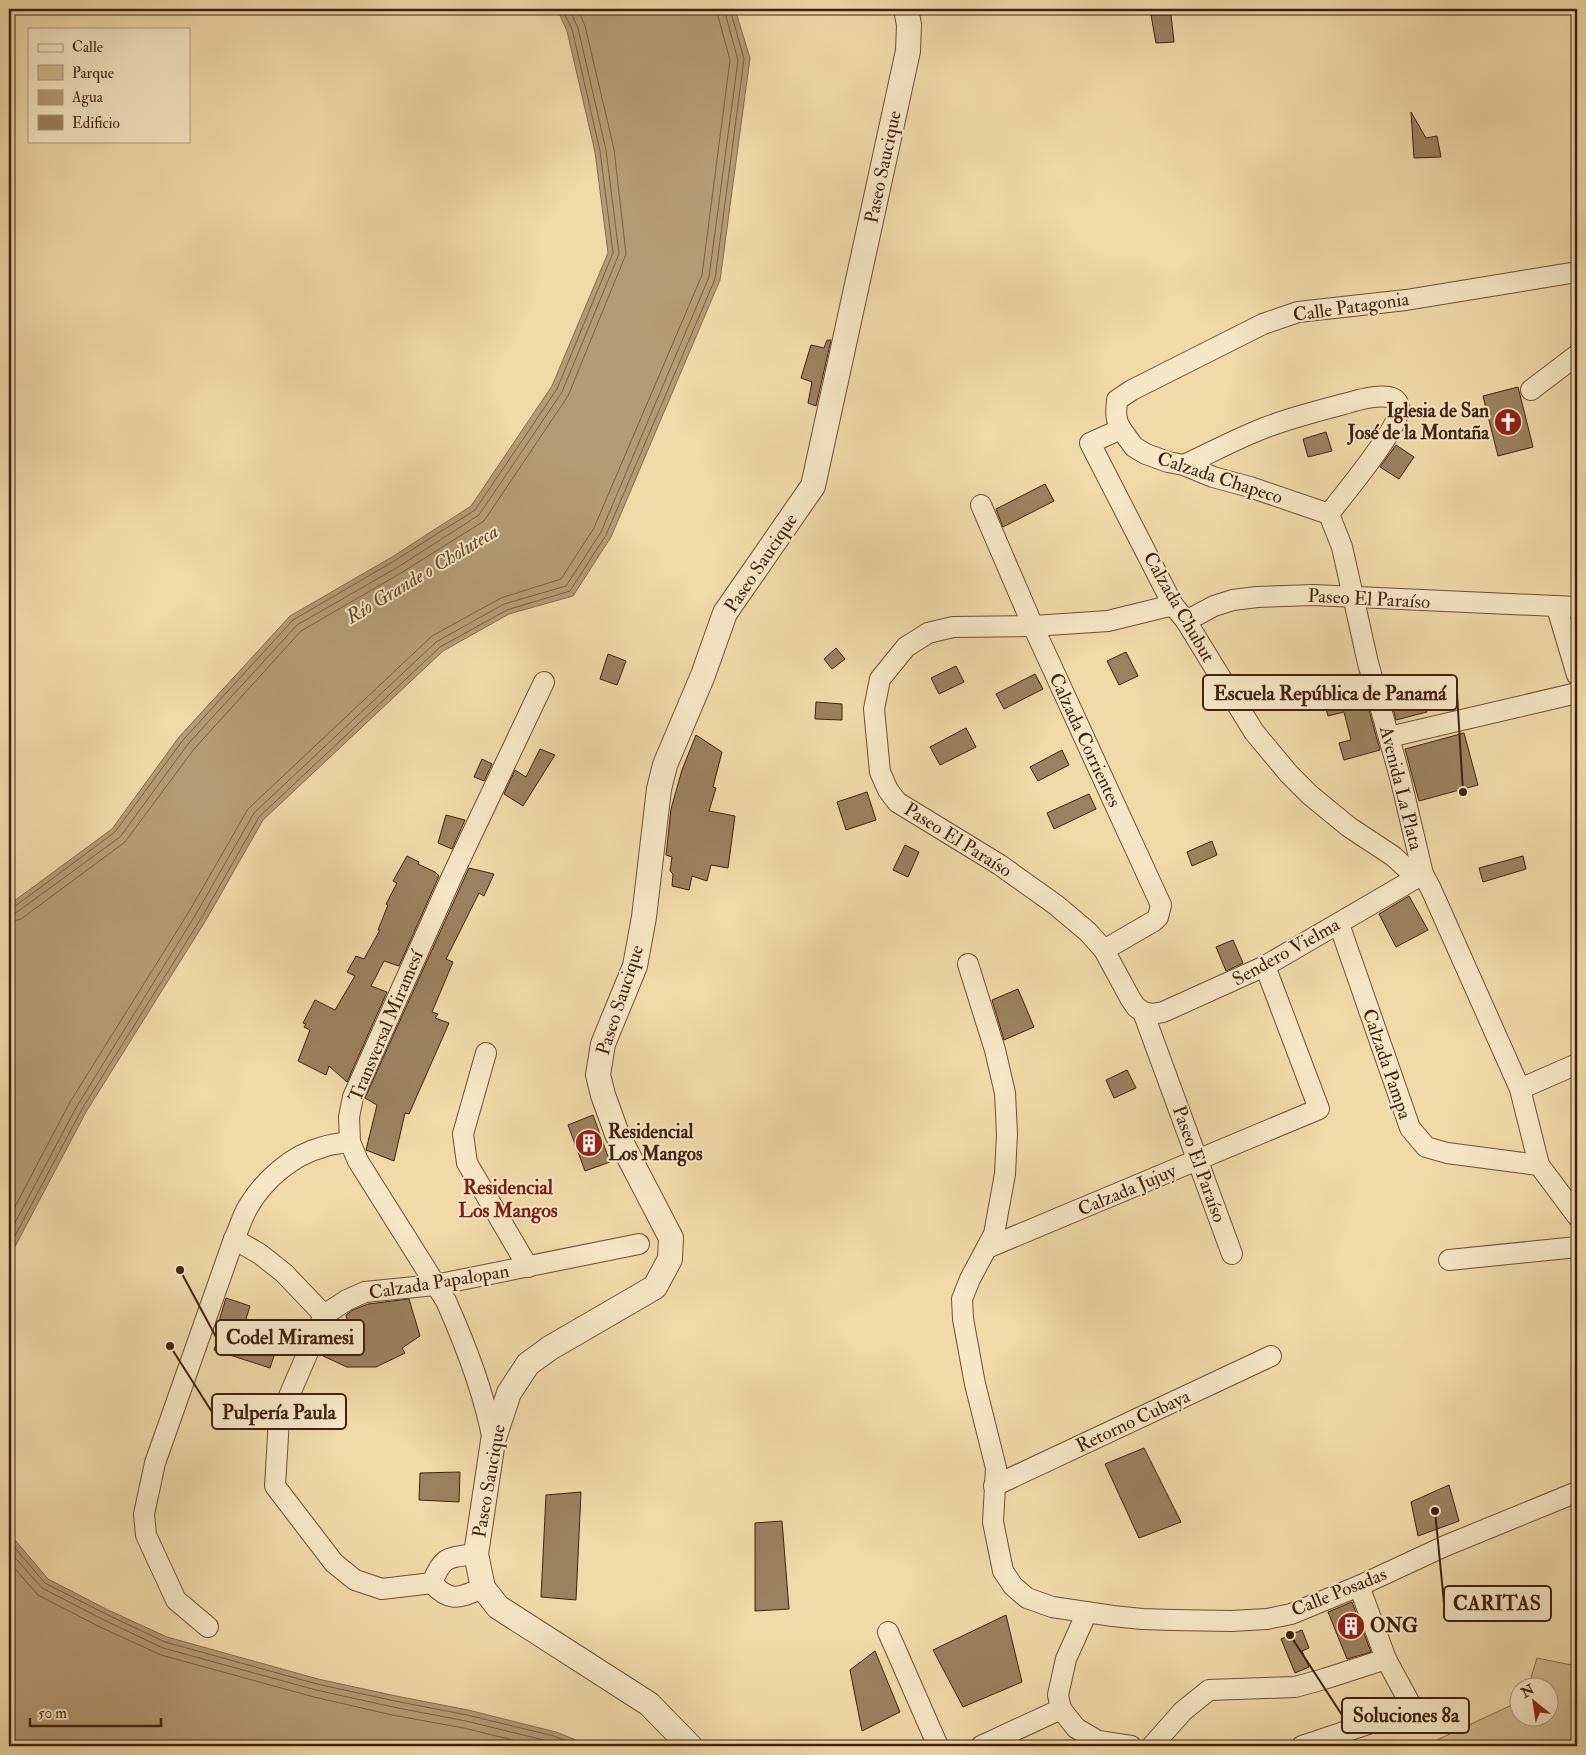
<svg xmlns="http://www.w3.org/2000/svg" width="1586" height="1755" viewBox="0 0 1586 1755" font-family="'IM FELL Double Pica',serif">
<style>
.green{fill:#d3bb8e;stroke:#8a6e50}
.water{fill:#b59b75;stroke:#866a4d}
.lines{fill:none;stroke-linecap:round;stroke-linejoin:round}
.shore{stroke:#7a5e43;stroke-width:1}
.building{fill:#9c8160;stroke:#402111}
.minor-casing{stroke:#6c4f37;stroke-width:22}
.tertiary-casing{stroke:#6c4f37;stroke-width:26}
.minor{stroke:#f6e7c6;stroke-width:20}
.tertiary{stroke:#f6e7c6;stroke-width:24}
.labels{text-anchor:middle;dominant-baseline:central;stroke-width:4;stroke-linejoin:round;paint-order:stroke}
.street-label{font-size:19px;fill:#402111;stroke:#f6e7c6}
.poi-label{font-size:19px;font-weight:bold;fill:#402111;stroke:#f6e7c6;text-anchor:start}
.water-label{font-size:20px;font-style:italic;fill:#63462f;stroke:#f6e7c6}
.neighbourhood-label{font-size:20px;font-weight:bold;fill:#7a1f14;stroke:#f6e7c6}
.leader{fill:none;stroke:#402111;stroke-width:2}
.callout-dot{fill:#402111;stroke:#f6e7c6;stroke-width:2}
.callout{fill:#f6e7c6;stroke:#402111;stroke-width:2}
.callout-label{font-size:20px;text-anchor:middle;font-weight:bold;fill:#402111}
</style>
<rect width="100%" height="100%" fill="#f1daa8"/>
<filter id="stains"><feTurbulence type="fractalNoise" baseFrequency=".004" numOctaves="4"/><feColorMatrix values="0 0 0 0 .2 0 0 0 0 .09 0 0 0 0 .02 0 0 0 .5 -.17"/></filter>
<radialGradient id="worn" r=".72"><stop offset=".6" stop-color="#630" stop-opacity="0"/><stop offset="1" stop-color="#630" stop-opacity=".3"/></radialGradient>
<polygon class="green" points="1537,1658 1577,1666 1577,1746 1424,1746 1518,1702 1518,1718 1548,1718 1548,1688 1528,1687"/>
<g class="water">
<polygon points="557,9 735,9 750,58 720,280 611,537 573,596 509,614 443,651 263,820 206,920 86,1112 9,1258 10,904 112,829 179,737 290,616 392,557 471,506 552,386 608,253 595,152 567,31"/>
<polygon points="9,1533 48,1579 108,1610 167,1637 318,1679 396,1696 468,1710 556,1732 591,1746 9,1746"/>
</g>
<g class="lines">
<g class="shore">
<polyline points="9,908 14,907 115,832 183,740 293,620 394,561 475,510 557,389 613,253 600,151 572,29 562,9"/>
<polyline points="9,915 17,912 120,837 188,744 297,625 398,567 479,515 562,392 619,254 606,150 578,28 569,9"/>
<polyline points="9,922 21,919 125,842 194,749 301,631 401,573 484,521 568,396 626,254 614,149 585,26 578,9"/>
<polyline points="9,1218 70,1102 190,910 248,809 432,636 501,598 561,579 594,528 702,275 730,60 716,9"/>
<polyline points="9,1234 77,1106 196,914 254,813 436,642 504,604 566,586 601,532 709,277 738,60 724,9"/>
<polyline points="9,1247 82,1109 202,917 259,817 440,647 507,610 570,591 606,535 715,279 744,59 730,9"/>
<polyline points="9,1541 45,1583 106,1614 165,1642 317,1684 395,1701 467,1715 554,1736 578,1746"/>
<polyline points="9,1551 42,1588 104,1620 163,1648 316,1690 393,1707 466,1721 552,1742 562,1746"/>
<polyline points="9,1562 38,1595 100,1627 161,1655 314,1697 392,1715 464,1728 537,1746"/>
</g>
</g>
<g class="building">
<polygon points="1151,15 1171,15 1174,42 1156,43"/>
<polygon points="1411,112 1426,138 1437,136 1441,157 1414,158"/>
<polygon points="827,340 831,340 816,406 808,403 812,382 801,378 811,345 824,348"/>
<polygon points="1518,387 1533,447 1498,456 1483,396"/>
<polygon points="1326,432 1332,451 1308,457 1303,439"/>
<polygon points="1396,445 1414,457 1399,479 1380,467"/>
<polygon points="1045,484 1054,501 1003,527 996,509"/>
<polygon points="836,648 845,659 832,669 824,659"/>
<polygon points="1126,652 1138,676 1119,685 1107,661"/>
<polygon points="608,654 626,661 617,685 600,679"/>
<polygon points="956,666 964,682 939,694 931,678"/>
<polygon points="1035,674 1043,689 1004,709 996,694"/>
<polygon points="1359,674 1380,750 1344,760 1339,743 1351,740 1344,712 1328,716 1319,685"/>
<polygon points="1420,688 1427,712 1396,720 1390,696"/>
<polygon points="816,702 842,704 842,720 815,719"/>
<polygon points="966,728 976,747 940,765 930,747"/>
<polygon points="1464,733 1478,785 1419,801 1405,749"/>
<polygon points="696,735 722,752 713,787 716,788 709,811 735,816 728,868 711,865 707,881 692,876 689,890 672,886 673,874 670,871 672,857 666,855 671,809 682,770"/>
<polygon points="540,749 555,755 523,806 504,794 515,770 526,777"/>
<polygon points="1062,750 1069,765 1038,781 1030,767"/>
<polygon points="482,759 492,764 484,781 474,777"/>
<polygon points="867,792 876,820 846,830 837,802"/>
<polygon points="1089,794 1096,809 1054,829 1047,813"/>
<polygon points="446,815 465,820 452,849 438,843"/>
<polygon points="1212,841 1217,855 1192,866 1187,852"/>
<polygon points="905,845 919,852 908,877 893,870"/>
<polygon points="407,856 419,862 418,864 435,872 439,876 399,966 384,961 371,986 387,992 347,1082 329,1066 326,1075 298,1061 310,1030 304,1027 306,1024 303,1023 315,1000 335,1010 355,976 347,972 356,956 364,959 380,930 378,930 388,905 386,904 397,883 393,881"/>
<polygon points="1523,856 1526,869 1483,882 1479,868"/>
<polygon points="469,868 494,874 484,896 479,893 446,959 453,962 432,1012 438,1014 435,1018 449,1023 409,1114 405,1113 394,1161 366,1150 377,1105 365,1098"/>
<polygon points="1409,896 1428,930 1396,947 1379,914"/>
<polygon points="1233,940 1243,963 1226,971 1216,947"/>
<polygon points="1018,989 1034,1027 1004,1040 992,1000"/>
<polygon points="1127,1070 1136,1088 1114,1098 1106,1080"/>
<polygon points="593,1115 610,1162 585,1171 568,1125"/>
<polygon points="226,1298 250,1306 242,1332 278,1344 270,1368 214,1350 223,1322 219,1321"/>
<polygon points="409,1299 420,1336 402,1348 405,1353 376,1367 347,1367 323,1356 335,1330 352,1338 346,1315 353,1310 368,1304"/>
<polygon points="1144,1448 1181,1522 1139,1538 1105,1464"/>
<polygon points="460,1472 459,1502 419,1500 420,1473"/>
<polygon points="1449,1485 1459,1521 1418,1536 1411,1502"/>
<polygon points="581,1492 576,1600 541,1597 546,1495"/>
<polygon points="782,1521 789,1609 755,1611 755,1523"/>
<polygon points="1352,1602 1371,1652 1347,1659 1328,1612"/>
<polygon points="1006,1615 1022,1682 963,1707 933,1650"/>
<polygon points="1302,1630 1309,1648 1302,1651 1309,1667 1295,1673 1281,1639"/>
<polygon points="875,1651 900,1712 862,1731 850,1670"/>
</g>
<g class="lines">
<defs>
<g id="minor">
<polyline points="1531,390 1577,355"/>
<polyline points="1121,429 1134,447 1146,454 1168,462 1184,465 1213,477 1250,487 1329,514"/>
<path d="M 1184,465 C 1210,453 1236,439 1264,428 C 1290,418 1317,411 1344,404 C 1358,400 1374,395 1389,397 C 1394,398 1398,401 1399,407 C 1402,426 1343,495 1329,514 L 1342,547 L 1368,663 L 1400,777 L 1423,874 L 1431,889 L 1520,1089 L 1539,1165 L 1577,1216"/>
<polyline points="981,505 1033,626 1161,905 1158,917 1154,921 1104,950"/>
<polyline points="1173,605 1108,621 1033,626 953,627 928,633 906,647 880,679 874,709 880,772 888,790 897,802 1000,865 1056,905 1088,932 1104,950 1130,998 1136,1007 1143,1012 1232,1254"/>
<polyline points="1557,608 1577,675"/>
<polyline points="1186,621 1214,606 1233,600 1257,597 1313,595 1577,607"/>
<polyline points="1389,737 1577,693"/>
<path d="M 1417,878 L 1393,856 L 1349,827 L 1310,795 L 1289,774 L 1254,732 L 1186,621 L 1173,605 L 1090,443 L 1121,429 C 1115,420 1116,411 1117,400 L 1132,390 L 1263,324 L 1298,312 L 1406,300 L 1577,272"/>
<polyline points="1339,924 1410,1128 1426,1147 1447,1153 1539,1165"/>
<polyline points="968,964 995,1050 1005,1093 1007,1134 1005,1174 994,1234 970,1279 962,1299 963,1319 975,1384 996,1468 993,1522 1003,1571 1013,1586 1027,1598 1052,1607 1113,1616 1142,1619 1173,1620 1231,1621 1267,1619 1291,1614 1359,1586 1445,1546 1577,1492"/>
<polyline points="1143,1012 1152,1014 1163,1012 1265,966 1423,874"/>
<polyline points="486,1053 463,1134 467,1163 528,1267"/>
<polyline points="1520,1089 1577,1064"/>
<polyline points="234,1239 260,1254 284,1273 324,1315"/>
<polyline points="987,1248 1319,1109 1265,966"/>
<polyline points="1449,1260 1577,1247"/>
<path d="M 493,1441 C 484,1392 466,1346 446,1301 L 358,1161 L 350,1142 L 349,1117 L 353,1097 L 453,874 L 544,682"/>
<polyline points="994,1486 1271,1356"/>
<path d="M 476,1554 C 448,1558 443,1555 432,1583 L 382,1589 L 355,1580 L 334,1563 L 275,1486 L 279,1419 L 324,1315 L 347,1300 L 365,1292 L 435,1285 L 639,1244"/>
<path d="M 432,1583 C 451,1604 460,1597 483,1588"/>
<polyline points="1087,1612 1066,1659 1058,1695 1061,1709 1076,1728 1098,1741 1131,1746"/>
<path d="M 208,1627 L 176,1600 L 146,1535 L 144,1514 L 155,1463 L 234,1239 C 239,1229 242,1217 248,1207 C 264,1180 292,1155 323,1147 C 331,1144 341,1143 350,1142"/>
<polyline points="888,1632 938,1746"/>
<polyline points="981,1746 1061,1709"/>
<polyline points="1152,1746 1183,1711 1209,1690 1295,1687 1324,1679 1386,1659"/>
<polyline points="1302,1746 1413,1709 1386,1659 1359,1586"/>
</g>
<polyline id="tertiary" points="690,1746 649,1704 498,1607 483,1588 476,1554 493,1441 509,1393 528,1364 550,1348 655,1287 670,1259 671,1238 617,1134 603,1095 598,1075 603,1044 635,966 644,917 659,789 665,765 703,675 725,613 813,486 908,51 909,25 906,9"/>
</defs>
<use href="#minor" class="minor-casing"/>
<use href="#tertiary" class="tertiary-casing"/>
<use href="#minor" class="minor"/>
<use href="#tertiary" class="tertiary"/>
</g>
<defs>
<symbol id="church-disc" viewBox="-11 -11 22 22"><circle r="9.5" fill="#8f2418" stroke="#f6e7c6"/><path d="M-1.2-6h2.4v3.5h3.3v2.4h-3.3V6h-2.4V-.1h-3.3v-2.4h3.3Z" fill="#fff"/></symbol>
<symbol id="building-disc" viewBox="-11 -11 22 22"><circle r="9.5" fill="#8f2418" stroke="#f6e7c6"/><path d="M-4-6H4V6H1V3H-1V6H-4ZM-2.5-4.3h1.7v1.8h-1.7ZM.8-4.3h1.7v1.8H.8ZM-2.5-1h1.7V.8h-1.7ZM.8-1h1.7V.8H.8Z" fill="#fff"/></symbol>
</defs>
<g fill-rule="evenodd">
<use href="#church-disc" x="1492" y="406" width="32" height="32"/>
<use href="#building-disc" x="573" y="1127" width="32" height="32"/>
<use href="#building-disc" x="1335" y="1610" width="32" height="32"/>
</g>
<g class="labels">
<g class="street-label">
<text transform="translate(883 167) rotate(-78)">Paseo Saucique</text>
<text transform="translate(1351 307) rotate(-8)">Calle Patagonia</text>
<text transform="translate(1220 478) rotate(18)">Calzada Chapeco</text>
<text transform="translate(761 563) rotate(-56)">Paseo Saucique</text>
<text transform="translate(1369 599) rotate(3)">Paseo El Paraíso</text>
<text transform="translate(1179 607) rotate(60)">Calzada Chubut</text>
<text transform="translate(1085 740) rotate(65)">Calzada Corrientes</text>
<text transform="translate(1401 788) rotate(76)">Avenida La Plata</text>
<text transform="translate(958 840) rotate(32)">Paseo El Paraíso</text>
<text transform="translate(1286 952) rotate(-29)">Sendero Vielma</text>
<text transform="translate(620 1000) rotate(-72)">Paseo Saucique</text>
<text transform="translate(386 1026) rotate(-67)">Transversal Miramesí</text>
<text transform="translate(1387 1064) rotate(71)">Calzada Pampa</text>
<text transform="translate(1199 1164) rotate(70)">Paseo El Paraíso</text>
<text transform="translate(1127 1190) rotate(-23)">Calzada Jujuy</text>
<text transform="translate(439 1282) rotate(-9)">Calzada Papalopan</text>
<text transform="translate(1133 1421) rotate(-25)">Retorno Cubaya</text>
<text transform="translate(489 1481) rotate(-80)">Paseo Saucique</text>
<text transform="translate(1339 1592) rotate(-22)">Calle Posadas</text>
</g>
<g class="poi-label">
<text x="1489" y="411" text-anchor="end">Iglesia de San<tspan x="1489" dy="22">José de la Montaña</tspan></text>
<text x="608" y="1132">Residencial<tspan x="608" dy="22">Los Mangos</tspan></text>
<text x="1370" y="1626">ONG</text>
</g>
<g class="water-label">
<text transform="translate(422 574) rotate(-31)">Río Grande o Choluteca</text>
</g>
<g class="neighbourhood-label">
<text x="508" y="1187">Residencial<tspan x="508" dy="23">Los Mangos</tspan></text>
</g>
</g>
<path class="leader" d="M1463 792L1457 693M180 1270L216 1337M170 1346L212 1412M1435 1511L1444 1603M1290 1635L1342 1715"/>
<g class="callout-dot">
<circle cx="1463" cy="792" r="5"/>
<circle cx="180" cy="1270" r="5"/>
<circle cx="170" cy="1346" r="5"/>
<circle cx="1435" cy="1511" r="5"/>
<circle cx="1290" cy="1635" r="5"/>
</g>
<g class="callout">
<rect x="1203" y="675" width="254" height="35" rx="5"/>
<rect x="216" y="1320" width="148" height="35" rx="5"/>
<rect x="212" y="1394" width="134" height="35" rx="5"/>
<rect x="1444" y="1586" width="107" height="35" rx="5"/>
<rect x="1342" y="1698" width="127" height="35" rx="5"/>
</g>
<g class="callout-label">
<text x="1330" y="700">Escuela República de Panamá</text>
<text x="290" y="1344">Codel Miramesi</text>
<text x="279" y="1419">Pulpería Paula</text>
<text x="1497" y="1610">CARITAS</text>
<text x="1406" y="1722">Soluciones 8a</text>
</g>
<rect width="1586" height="1755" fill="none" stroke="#f1daa8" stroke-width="30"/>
<rect x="10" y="10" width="1566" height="1735" fill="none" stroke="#402111" stroke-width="2.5"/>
<rect x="15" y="15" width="1556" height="1725" fill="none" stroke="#402111"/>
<rect x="28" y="28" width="162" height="115" fill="#f6e7c6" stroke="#ad987e"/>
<rect x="38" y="44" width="25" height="8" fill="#f6e7c6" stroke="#ad987e"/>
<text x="72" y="52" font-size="15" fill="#402111">Calle</text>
<rect x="38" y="65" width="25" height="15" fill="#d3bb8e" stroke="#ad987e"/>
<text x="72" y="78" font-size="15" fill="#402111">Parque</text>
<rect x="38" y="90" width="25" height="15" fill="#b59b75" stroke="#ad987e"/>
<text x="72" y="102" font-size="15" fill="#402111">Agua</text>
<rect x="38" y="115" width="25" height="15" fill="#9c8160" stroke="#ad987e"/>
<text x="72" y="128" font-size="15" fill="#402111">Edificio</text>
<g transform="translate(1534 1702) rotate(330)"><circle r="24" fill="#f6e7c6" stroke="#ad987e"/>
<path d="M0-4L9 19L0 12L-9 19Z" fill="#8f2418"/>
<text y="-8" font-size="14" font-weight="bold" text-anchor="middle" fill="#402111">N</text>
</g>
<path d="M30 1718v8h131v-8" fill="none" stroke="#402111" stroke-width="2.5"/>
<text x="38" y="1718" font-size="15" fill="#402111" stroke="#f6e7c6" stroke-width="4" paint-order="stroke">50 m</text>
<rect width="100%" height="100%" filter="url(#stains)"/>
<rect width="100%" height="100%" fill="url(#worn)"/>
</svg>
